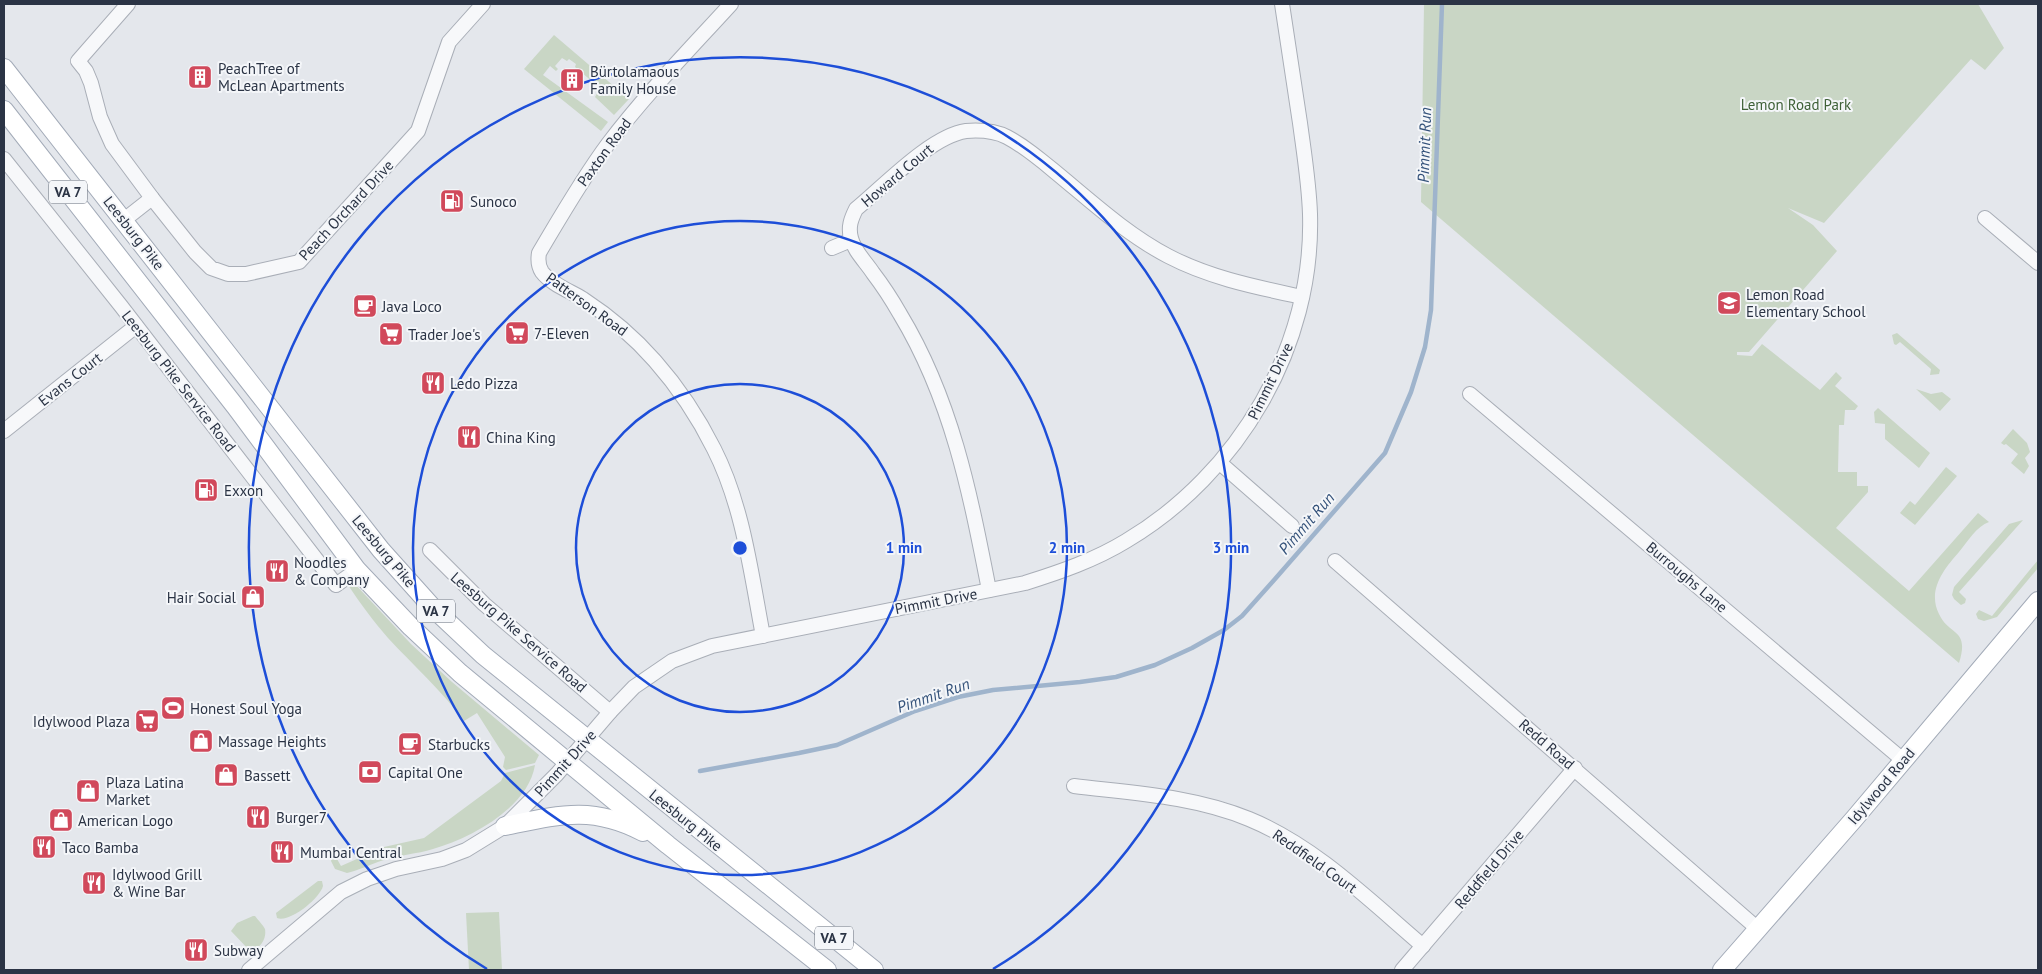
<svg xmlns="http://www.w3.org/2000/svg" width="2042" height="974" viewBox="0 0 2042 974" font-family="'PT Sans',sans-serif">
<style>
.green{fill:#c9d6c5}
.lines{fill:none;stroke-linecap:round;stroke-linejoin:round}
.stream{stroke:#9fb4cc;stroke-width:4.5}
.minor-casing{stroke:#a9aeb7;stroke-width:16}
.major-casing{stroke:#a3abb8;stroke-width:20}
.minor{stroke:#f7f8fa;stroke-width:14}
.major{stroke:#fff;stroke-width:18}
.ring{fill:none;stroke:#1d4ed8;stroke-width:2.5}
.labels{text-anchor:middle;dominant-baseline:central;stroke-width:4;stroke-linejoin:round;paint-order:stroke}
.shield{fill:#f4f6f9;stroke:#676e7b;stroke-width:1}
.shield-label{font-size:14px;font-weight:bold;fill:#2b3445}
.poi-label{font-size:15px;fill:#2b3445;stroke:#f4f6f9;text-anchor:start}
.park-label{font-size:15px;fill:#3f6138;stroke:#f4f6f9}
.street-label{font-size:15px;fill:#2b3445;stroke:#f4f6f9}
.water-label{font-size:16px;font-style:italic;fill:#34527a;stroke:#f4f6f9}
.centre{fill:#1d4ed8;stroke:#f4f6f9;stroke-width:2.5}
.ring-label{font-size:15px;text-anchor:middle;font-weight:bold;fill:#1d4ed8;stroke:#f4f6f9;stroke-width:4;stroke-linejoin:round;paint-order:stroke}
</style>
<rect width="100%" height="100%" fill="#e4e7ec"/>
<g class="green">
<path d="M 1424,4 L 1978,4 L 2004,48 L 1985,70 L 1971,59 L 1824,223 L 1788,208 L 1813,225 L 1837,251 L 1749,352 L 1737,352 L 1737,355 L 1752,356 L 1762,344 L 1820,390 L 1836,372 L 1842,378 L 1835,386 L 1858,406 L 1855,410 L 1845,410 L 1844,425 L 1839,425 L 1838,472 L 1857,472 L 1857,486 L 1868,486 L 1868,492 L 1836,528 L 1909,591 L 1978,513 L 1989,522 C 1977,526 1967,542 1959,552 C 1944,569 1927,590 1939,614 C 1949,636 1970,628 1959,663 L 1421,202 Z"/>
<polygon points="554,35 629,99 614,115 595,97 600,88 575,67 576,64 569,59 567,61 562,58 555,66 558,69 556,71 550,66 543,75 608,122 601,131 524,69"/>
<polygon points="1897,333 1940,370 1939,374 1930,375 1931,369 1900,342 1896,345 1894,344 1892,335"/>
<polygon points="1916,389 1931,394 1942,392 1951,399 1940,411"/>
<polygon points="1878,408 1930,453 1919,468 1885,439 1885,424 1875,423 1874,412"/>
<polygon points="2013,429 2027,443 2030,452 2025,458 2029,466 2024,474 2011,463 2018,454 2006,444 2004,445 2001,443"/>
<polygon points="1946,467 1957,476 1915,525 1900,513 1910,501 1915,505"/>
<polygon points="2023,520 1959,592 1966,599 1965,603 1961,605 1954,599 1952,595 1954,587 2009,524"/>
<polygon points="2038,560 2038,568 1997,617 1984,621 1978,619 1976,614 1979,610 1992,616"/>
<path d="M 349,583 L 354,583 L 411,644 L 452,682 L 539,755 L 535,763 L 506,770 L 503,767 L 505,757 L 477,713 L 464,721 C 442,691 414,666 388,638 C 374,622 360,603 348,585 Z"/>
<path d="M 535,765 C 528,808 471,838 433,849 C 417,854 399,855 384,860 C 371,864 360,870 347,873 L 335,869 L 331,861 L 332,858 L 337,859 L 341,866 L 384,847 L 424,838 L 501,781 L 505,773 Z"/>
<path d="M 318,881 L 322,881 L 323,886 C 320,898 290,923 277,918 L 276,913 Z"/>
<polygon points="499,912 502,970 469,970 466,913"/>
<path d="M 253,916 L 255,916 C 258,920 263,925 265,929 C 267,940 259,949 250,951 L 231,931 L 237,923 Z"/>
</g>
<g class="lines">
<polyline class="stream" points="700,771 799,753 837,745 915,711 958,697 993,690 1080,682 1116,677 1155,665 1192,648 1224,630 1242,616 1275,579 1385,453 1411,392 1425,347 1431,310 1442,4"/>
<defs>
<g id="minor">
<polyline points="128,4 78,61 86,71 91,83 100,117 112,144 152,198 195,252 211,268 228,274 246,274 299,262 418,131 449,42 483,4"/>
<path d="M 731,4 C 689,50 645,95 608,144 C 582,179 561,216 539,253 C 538,259 538,266 542,272 C 551,284 570,291 583,299 C 609,316 634,337 655,361 C 678,387 698,417 714,449 C 743,506 751,573 763,636"/>
<polyline points="4,159 121,306 336,585 357,570"/>
<polyline points="1985,218 2038,263"/>
<polyline points="124,220 152,198"/>
<polyline points="832,248 851,240"/>
<polyline points="1470,394 1903,760"/>
<polyline points="4,431 136,326"/>
<polyline points="1220,463 1292,526"/>
<polyline points="430,550 484,604 610,712"/>
<polyline points="1335,561 1758,929"/>
<path d="M 989,590 C 970,493 952,400 900,314 C 892,300 883,286 873,273 C 866,262 854,251 851,238 C 848,227 851,219 856,209 C 884,186 931,136 966,131 C 979,130 995,131 1007,137 C 1026,147 1042,161 1059,175 C 1094,204 1128,235 1168,256 C 1210,278 1256,287 1302,297"/>
<path d="M 1074,786 C 1132,793 1194,796 1249,819 C 1315,846 1369,900 1423,946"/>
<path d="M 249,970 L 341,892 L 367,879 L 396,869 L 442,859 L 466,850 L 505,826 L 557,774 L 610,712 L 634,687 L 672,661 L 712,646 L 1025,583 C 1060,572 1095,560 1126,541 C 1239,474 1314,346 1310,214 C 1309,183 1304,153 1300,123 C 1294,84 1288,44 1282,4"/>
<polyline points="1402,970 1575,768"/>
</g>
<g id="major">
<polyline points="4,68 381,550 433,608 483,655 874,970"/>
<polyline points="4,110 235,406 357,570 411,627 460,673 668,845 827,970"/>
<path d="M 505,826 C 558,815 592,805 643,832"/>
<polyline points="1722,970 1854,819 2038,601"/>
</g>
</defs>
<use href="#minor" class="minor-casing"/>
<use href="#major" class="major-casing"/>
<use href="#minor" class="minor"/>
<use href="#major" class="major"/>
</g>
<g class="ring">
<circle cx="740" cy="548" r="164"/>
<circle cx="740" cy="548" r="327"/>
<path d="M487 969A491 491 0 1 1 993 969"/>
</g>
<defs>
<symbol id="building-square" viewBox="-11 -11 22 22"><rect x="-9" y="-9" width="18" height="18" rx="4" fill="#d1495b" stroke="#f4f6f9"/><path d="M-4-6H4V6H1V3H-1V6H-4ZM-2.5-4.3h1.7v1.8h-1.7ZM.8-4.3h1.7v1.8H.8ZM-2.5-1h1.7V.8h-1.7ZM.8-1h1.7V.8H.8Z" fill="#fff"/></symbol>
<symbol id="fuel-square" viewBox="-11 -11 22 22"><rect x="-9" y="-9" width="18" height="18" rx="4" fill="#d1495b" stroke="#f4f6f9"/><path d="M-5.5-6h7V0h2V4h1.3V-2.5L3-4.5l.8-.8L6-3V5H2.5V1h-1V6h-7ZM-4.2-4.7v3.2H.2V-4.7Z" fill="#fff"/></symbol>
<symbol id="school-square" viewBox="-11 -11 22 22"><rect x="-9" y="-9" width="18" height="18" rx="4" fill="#d1495b" stroke="#f4f6f9"/><path d="M0-5L7-2L0 1L-7-2ZM-4 1L0 2.5L4 1V4Q0 6-4 4Z" fill="#fff"/></symbol>
<symbol id="cafe-square" viewBox="-11 -11 22 22"><rect x="-9" y="-9" width="18" height="18" rx="4" fill="#d1495b" stroke="#f4f6f9"/><path d="M-5.5-4.5H6V0H3Q3 3.5 0 3.5H-2.5Q-5.5 3.5-5.5 0ZM3-3.2v2h1.7v-2ZM-6 4.5H4V6H-6Z" fill="#fff"/></symbol>
<symbol id="supermarket-square" viewBox="-11 -11 22 22"><rect x="-9" y="-9" width="18" height="18" rx="4" fill="#d1495b" stroke="#f4f6f9"/><path d="M-6-5.5h2.5l.6 2H6L4.5 2H-2.5L-4.4-4H-6ZM-1.5 3.2a1.3 1.3 0 1 0 .1 0ZM3 3.2a1.3 1.3 0 1 0 .1 0Z" fill="#fff"/></symbol>
<symbol id="restaurant-square" viewBox="-11 -11 22 22"><rect x="-9" y="-9" width="18" height="18" rx="4" fill="#d1495b" stroke="#f4f6f9"/><path d="M-5-6h1v4h1v-4h1v4h1v-4h1v5L-1.5 .5V6h-2V.5L-5-1ZM5-6V6H3V1.5H1.5Q1.5-4 5-6Z" fill="#fff"/></symbol>
<symbol id="shop-square" viewBox="-11 -11 22 22"><rect x="-9" y="-9" width="18" height="18" rx="4" fill="#d1495b" stroke="#f4f6f9"/><path d="M-5-2.5h2.3a2.7 3.5 0 0 1 5.4 0H5L5.5 6h-11ZM-1.5-2.5h3a1.5 2.3 0 0 0-3 0Z" fill="#fff"/></symbol>
<symbol id="stadium-square" viewBox="-11 -11 22 22"><rect x="-9" y="-9" width="18" height="18" rx="4" fill="#d1495b" stroke="#f4f6f9"/><path d="M0-5a6.5 5 0 1 0 0 10a6.5 5 0 1 0 0-10ZM-3.5-1.8h7v3.6h-7Z" fill="#fff"/></symbol>
<symbol id="bank-square" viewBox="-11 -11 22 22"><rect x="-9" y="-9" width="18" height="18" rx="4" fill="#d1495b" stroke="#f4f6f9"/><path d="M-6-4H6V4H-6ZM0-2.3a2.3 2.3 0 1 0 0 4.6a2.3 2.3 0 1 0 0-4.6Z" fill="#fff"/></symbol>
</defs>
<g fill-rule="evenodd">
<use href="#building-square" x="186" y="63" width="28" height="28"/>
<use href="#building-square" x="558" y="66" width="28" height="28"/>
<use href="#fuel-square" x="438" y="187" width="28" height="28"/>
<use href="#school-square" x="1715" y="289" width="28" height="28"/>
<use href="#cafe-square" x="351" y="292" width="28" height="28"/>
<use href="#supermarket-square" x="503" y="319" width="28" height="28"/>
<use href="#supermarket-square" x="377" y="320" width="28" height="28"/>
<use href="#restaurant-square" x="419" y="369" width="28" height="28"/>
<use href="#restaurant-square" x="455" y="423" width="28" height="28"/>
<use href="#fuel-square" x="192" y="476" width="28" height="28"/>
<use href="#restaurant-square" x="263" y="557" width="28" height="28"/>
<use href="#shop-square" x="239" y="583" width="28" height="28"/>
<use href="#stadium-square" x="159" y="694" width="28" height="28"/>
<use href="#supermarket-square" x="133" y="707" width="28" height="28"/>
<use href="#shop-square" x="187" y="727" width="28" height="28"/>
<use href="#cafe-square" x="396" y="730" width="28" height="28"/>
<use href="#bank-square" x="356" y="758" width="28" height="28"/>
<use href="#shop-square" x="212" y="761" width="28" height="28"/>
<use href="#shop-square" x="74" y="777" width="28" height="28"/>
<use href="#restaurant-square" x="244" y="803" width="28" height="28"/>
<use href="#shop-square" x="47" y="806" width="28" height="28"/>
<use href="#restaurant-square" x="30" y="833" width="28" height="28"/>
<use href="#restaurant-square" x="268" y="838" width="28" height="28"/>
<use href="#restaurant-square" x="80" y="869" width="28" height="28"/>
<use href="#restaurant-square" x="182" y="936" width="28" height="28"/>
</g>
<g class="labels">
<g class="shield">
<rect x="49" y="180.5" width="38" height="23" rx="4"/>
<rect x="417" y="599.5" width="38" height="23" rx="4"/>
<rect x="815" y="926.5" width="38" height="23" rx="4"/>
</g>
<g class="shield-label">
<text x="68" y="192">VA 7</text>
<text x="436" y="611">VA 7</text>
<text x="834" y="938">VA 7</text>
</g>
<g class="poi-label">
<text x="218" y="68">PeachTree of<tspan x="218" dy="17">McLean Apartments</tspan></text>
<text x="590" y="71">Bürtolamaous<tspan x="590" dy="17">Family House</tspan></text>
<text x="470" y="201">Sunoco</text>
<text x="1746" y="294">Lemon Road<tspan x="1746" dy="17">Elementary School</tspan></text>
<text x="382" y="306">Java Loco</text>
<text x="534" y="333">7-Eleven</text>
<text x="408" y="334">Trader Joe's</text>
<text x="450" y="383">Ledo Pizza</text>
<text x="486" y="437">China King</text>
<text x="224" y="490">Exxon</text>
<text x="294" y="562">Noodles<tspan x="294" dy="17">&amp; Company</tspan></text>
<text x="236" y="597" text-anchor="end">Hair Social</text>
<text x="190" y="708">Honest Soul Yoga</text>
<text x="130" y="721" text-anchor="end">Idylwood Plaza</text>
<text x="218" y="741">Massage Heights</text>
<text x="428" y="744">Starbucks</text>
<text x="388" y="772">Capital One</text>
<text x="244" y="775">Bassett</text>
<text x="106" y="782">Plaza Latina<tspan x="106" dy="17">Market</tspan></text>
<text x="276" y="817">Burger7</text>
<text x="78" y="820">American Logo</text>
<text x="62" y="847">Taco Bamba</text>
<text x="300" y="852">Mumbai Central</text>
<text x="112" y="874">Idylwood Grill<tspan x="112" dy="17">&amp; Wine Bar</tspan></text>
<text x="214" y="950">Subway</text>
</g>
<g class="park-label">
<text x="1796" y="104">Lemon Road Park</text>
</g>
<g class="street-label">
<text transform="translate(604 152) rotate(-54)">Paxton Road</text>
<text transform="translate(897 175) rotate(-40)">Howard Court</text>
<text transform="translate(346 210) rotate(-47)">Peach Orchard Drive</text>
<text transform="translate(134 233) rotate(52)">Leesburg Pike</text>
<text transform="translate(587 304) rotate(36)">Patterson Road</text>
<text transform="translate(70 379) rotate(-38)">Evans Court</text>
<text transform="translate(179 381) rotate(52)">Leesburg Pike Service Road</text>
<text transform="translate(1270 381) rotate(-64)">Pimmit Drive</text>
<text transform="translate(384 551) rotate(50)">Leesburg Pike</text>
<text transform="translate(1687 577) rotate(40)">Burroughs Lane</text>
<text transform="translate(936 601) rotate(-11)">Pimmit Drive</text>
<text transform="translate(519 632) rotate(41)">Leesburg Pike Service Road</text>
<text transform="translate(1547 744) rotate(41)">Redd Road</text>
<text transform="translate(565 763) rotate(-48)">Pimmit Drive</text>
<text transform="translate(1881 786) rotate(-50)">Idylwood Road</text>
<text transform="translate(686 820) rotate(39)">Leesburg Pike</text>
<text transform="translate(1315 861) rotate(35)">Reddfield Court</text>
<text transform="translate(1489 869) rotate(-50)">Reddfield Drive</text>
</g>
<g class="water-label">
<text transform="translate(1424 145) rotate(-88)">Pimmit Run</text>
<text transform="translate(1306 523) rotate(-49)">Pimmit Run</text>
<text transform="translate(933 695) rotate(-19)">Pimmit Run</text>
</g>
</g>
<circle cx="740" cy="548" r="8" class="centre"/>
<g class="ring-label">
<text x="904" y="553">1 min</text>
<text x="1067" y="553">2 min</text>
<text x="1231" y="553">3 min</text>
</g>
<rect width="2042" height="974" fill="none" stroke="#2b3445" stroke-width="10"/>
</svg>
